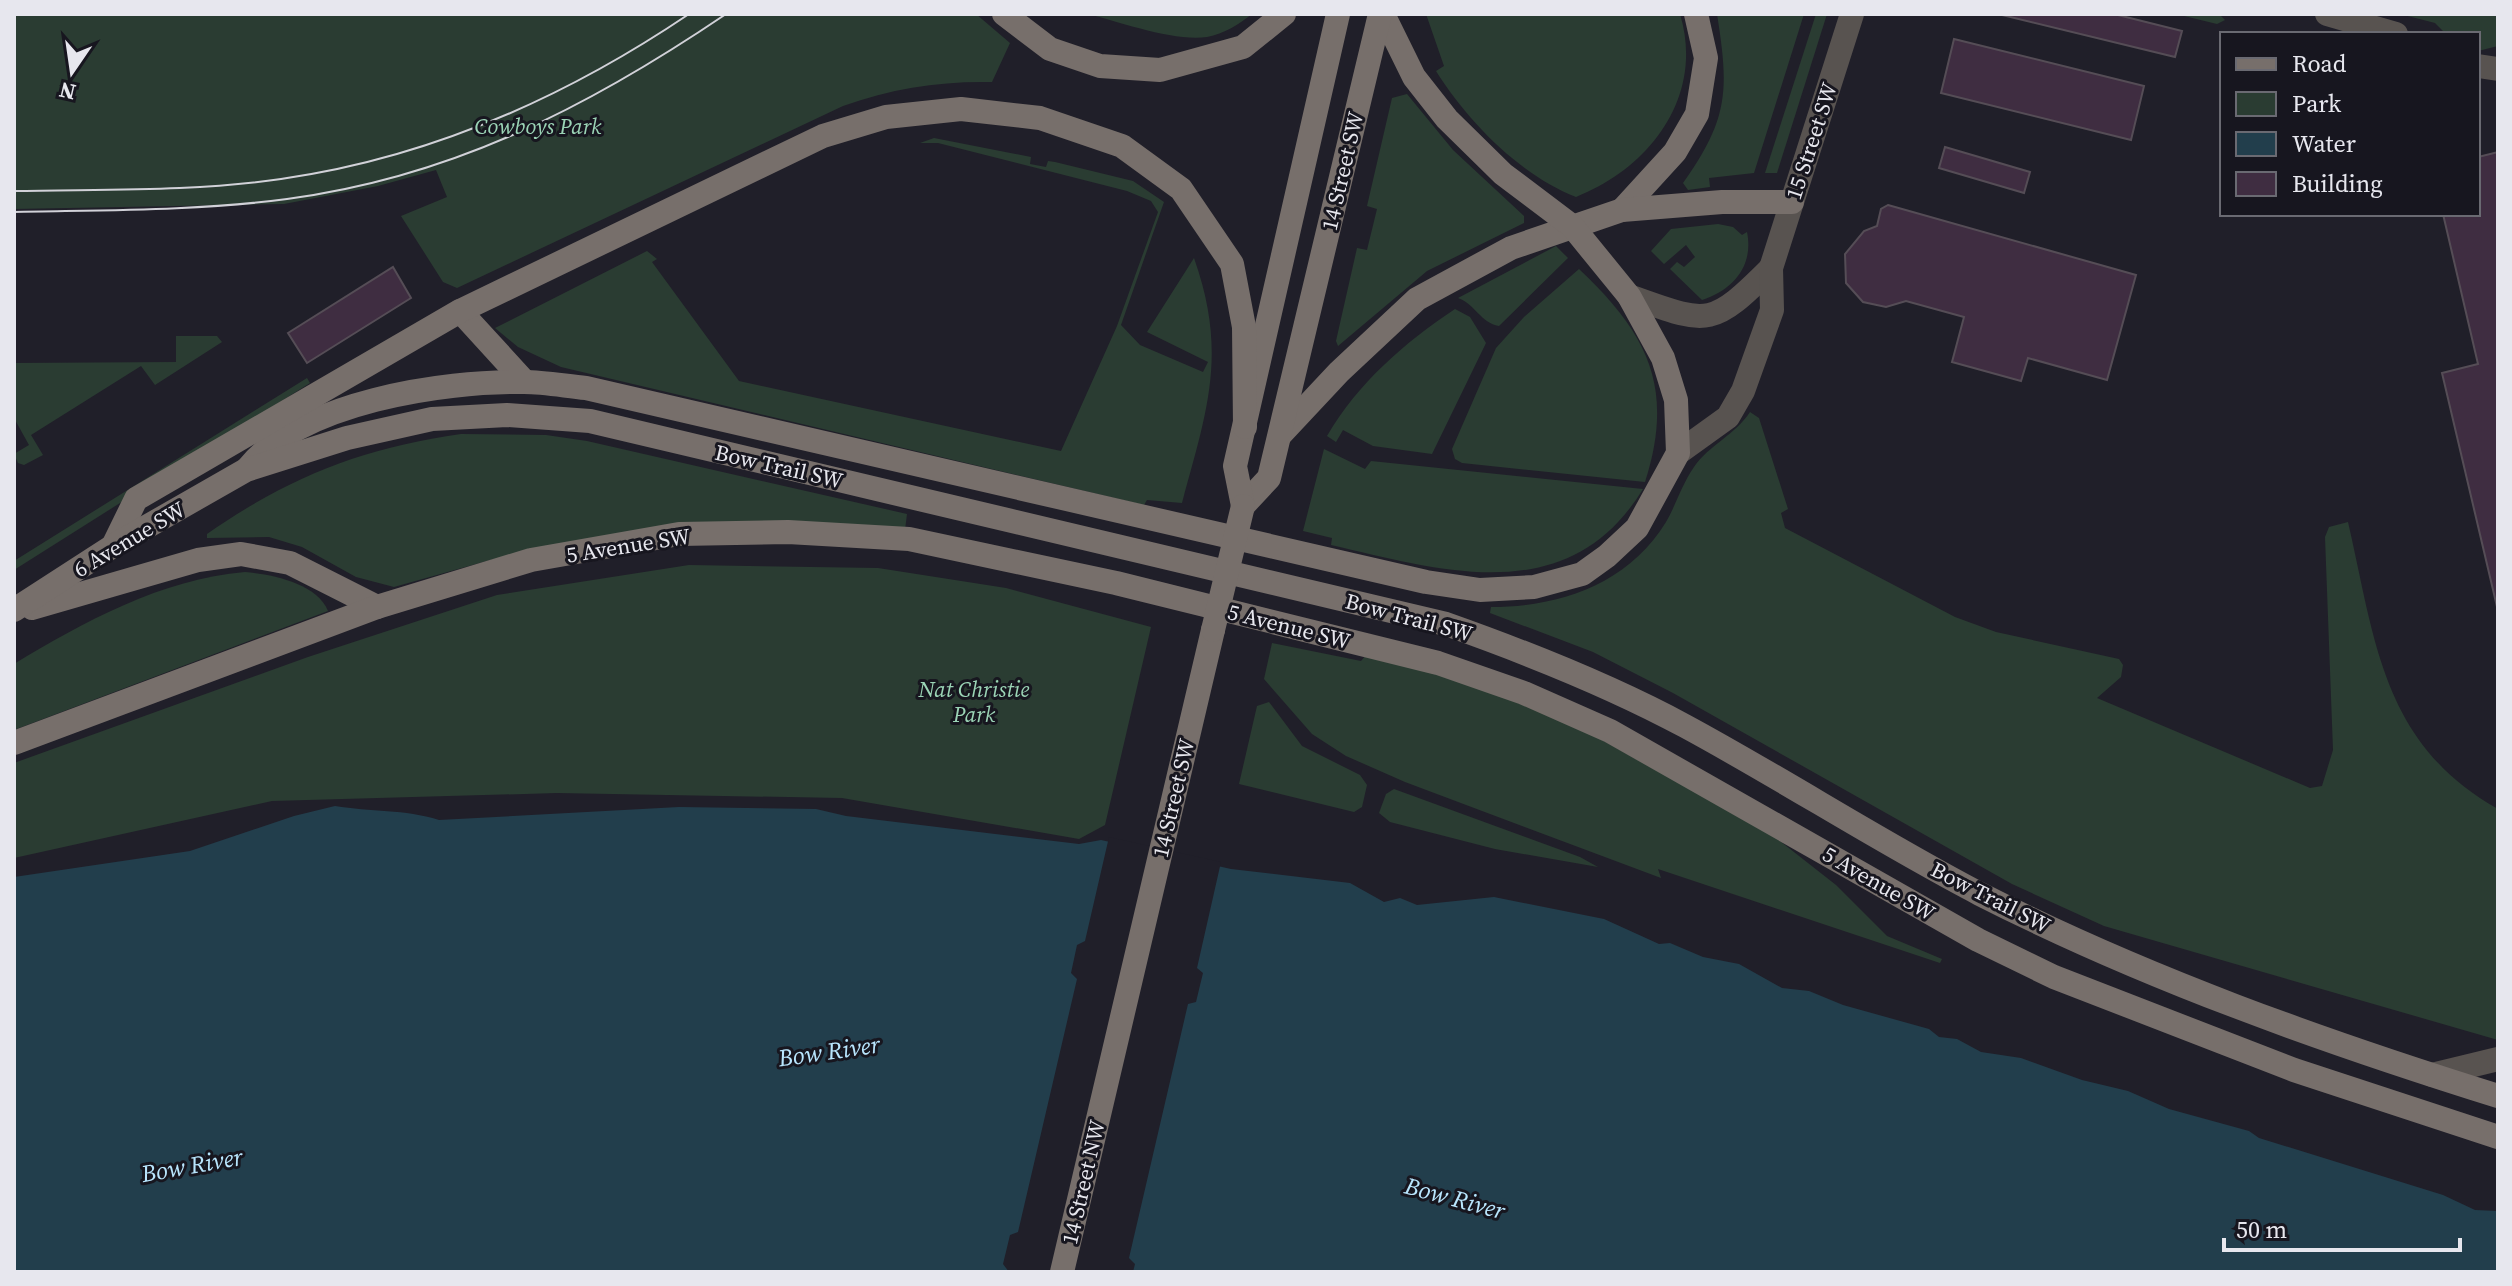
<svg xmlns="http://www.w3.org/2000/svg" width="2512" height="1286" viewBox="0 0 2512 1286" font-family="'Source Serif 4',serif">
<style>
.green{fill:#2a3c32}
.water{fill:#223e4c}
.pier{fill:#201f29}
.building{fill:#3f2d41;stroke:#554d56;stroke-width:2}
.lines{fill:none;stroke-linecap:round;stroke-linejoin:round}
.street{stroke:#585350;stroke-width:24}
.secondary{stroke:#776f6b;stroke-width:24}
.tram{stroke:#d1d1d8;stroke-width:2}
.secondary-bridge{stroke:#776f6b;stroke-width:24}
.labels{text-anchor:middle;dominant-baseline:central;stroke-width:6;stroke-linejoin:round;paint-order:stroke}
.park-label{font-size:22px;font-style:italic;fill:#9bd4b6;stroke:#17161f}
.street-label{font-size:22px;fill:#e7e7ee;stroke:#17161f}
.water-label{font-size:24px;font-style:italic;fill:#b9e6fe;stroke:#17161f}
</style>
<rect width="100%" height="100%" fill="#201f29"/>
<g class="green">
<path d="M 14,14 L 976,14 L 1010,43 L 992,82 C 940,81 893,88 843,106 L 457,288 L 443,282 L 401,216 L 447,197 L 436,170 L 378,186 L 284,204 L 14,209 Z"/>
<path d="M 1088,14 L 1252,14 C 1239,24 1224,34 1207,37 C 1175,42 1120,22 1088,14 Z"/>
<path d="M 1426,14 L 1680,14 C 1705,96 1650,168 1576,197 C 1520,175 1468,122 1436,71 L 1444,66 Z"/>
<path d="M 1717,14 L 1804,14 L 1754,173 L 1709,178 L 1710,187 L 1688,190 L 1683,183 C 1729,118 1729,90 1717,14 Z"/>
<polygon points="1816,14 1827,14 1777,173 1765,173"/>
<polygon points="2176,14 2219,14 2225,20 2217,24"/>
<polygon points="2400,14 2498,15 2498,46 2478,51 2478,34 2446,34 2435,23"/>
<polygon points="1407,94 1453,150 1524,216 1524,223 1427,271 1338,346 1336,341 1357,248 1367,250 1377,209 1367,206 1392,98"/>
<path d="M 934,138 L 1031,157 L 1030,164 L 1046,167 L 1048,161 L 1055,162 L 1133,181 L 1164,202 L 1121,325 L 1140,345 L 1203,372 L 1208,362 L 1147,332 L 1194,258 C 1228,354 1207,410 1182,503 L 1147,500 L 1144,505 L 561,367 L 518,347 L 495,328 L 647,251 L 657,259 L 652,262 L 739,381 L 1061,451 L 1117,326 L 1158,212 L 1151,201 L 1127,191 L 938,143 L 920,143 Z"/>
<path d="M 1718,224 L 1733,227 L 1742,235 L 1747,232 C 1754,266 1733,290 1702,300 L 1670,269 L 1677,262 L 1684,267 L 1695,257 L 1686,245 L 1664,264 L 1651,251 L 1671,229 Z"/>
<path d="M 1556,246 L 1568,258 L 1499,326 C 1481,323 1475,304 1458,298 Z"/>
<path d="M 1579,269 C 1648,334 1675,388 1645,482 L 1462,463 L 1455,459 L 1452,449 L 1496,348 L 1524,317 Z"/>
<path d="M 1455,309 L 1470,317 L 1486,343 L 1432,454 L 1373,446 L 1343,430 L 1336,442 L 1327,436 C 1358,383 1404,343 1455,309 Z"/>
<polygon points="176,336 217,336 222,342 155,385 141,366 31,435 43,455 24,465 18,463 14,454 29,445 14,418 14,363 176,362"/>
<polygon points="307,378 310,383 14,570 14,561"/>
<path d="M 1750,412 L 1759,418 L 1788,509 L 1781,513 L 1785,528 L 1955,617 L 1996,632 L 2119,659 L 2123,665 L 2121,677 L 2097,698 L 2310,788 L 2322,786 L 2333,750 L 2325,537 L 2329,527 L 2348,522 C 2375,639 2382,744 2498,809 L 2498,1040 L 2104,926 L 2012,884 L 1673,693 L 1593,652 L 1490,613 L 1491,607 C 1560,607 1628,584 1666,522 C 1676,505 1682,484 1694,467 C 1709,445 1735,435 1750,412 Z"/>
<path d="M 461,434 L 546,435 L 587,441 L 907,514 L 905,530 L 494,559 L 394,587 L 356,577 L 302,547 L 269,537 L 207,538 L 207,534 C 289,477 362,448 461,434 Z"/>
<path d="M 1324,449 L 1365,469 L 1371,461 L 1643,489 C 1569,610 1444,571 1331,545 L 1332,538 L 1303,531 Z"/>
<polygon points="689,565 878,568 1006,588 1151,627 1105,825 1079,839 842,798 557,793 272,801 14,858 14,763 308,657 497,595"/>
<path d="M 245,572 C 271,574 317,583 328,611 L 14,730 L 14,664 C 83,622 162,579 245,572 Z"/>
<polygon points="1272,643 1361,661 1366,655 1459,680 1575,725 1771,834 1836,885 1887,936 1942,959 1940,963 1658,869 1661,878 1405,782 1346,756 1312,734 1264,679"/>
<polygon points="1269,702 1302,746 1360,775 1367,785 1362,807 1354,812 1239,784 1257,706"/>
<polygon points="1394,789 1580,857 1598,867 1495,849 1390,822 1379,813 1386,794"/>
</g>
<path class="water" d="M 335,806 C 370,812 405,809 439,820 L 679,807 L 816,809 L 846,816 L 1079,844 L 1101,840 L 1231,869 L 1350,883 L 1384,902 L 1400,898 L 1417,905 L 1494,897 L 1604,919 L 1659,944 L 1670,943 L 1703,957 L 1739,964 L 1782,988 L 1809,991 L 1843,1005 L 1929,1029 L 1939,1037 L 1957,1039 L 1981,1052 L 2021,1058 L 2082,1080 L 2128,1091 L 2169,1109 L 2249,1131 L 2259,1138 L 2443,1195 L 2475,1210 L 2498,1211 L 2498,1272 L 14,1272 L 14,877 L 190,851 L 294,816 Z"/>
<polygon class="pier" points="1109,837 1221,862 1197,968 1203,973 1196,1002 1188,1004 1129,1258 1135,1264 1133,1272 1009,1272 1003,1264 1010,1235 1018,1232 1077,979 1071,973 1077,945 1085,941"/>
<g class="building">
<polygon points="1998,14 2114,14 2182,31 2175,57"/>
<polygon points="1954,39 2144,86 2131,140 1941,93"/>
<polygon points="1945,147 2030,172 2024,193 1939,168"/>
<polygon points="2498,152 2498,611 2442,373 2478,364 2443,214 2478,214 2478,157"/>
<polygon points="1888,205 2136,275 2107,380 2028,358 2021,381 1952,362 1964,317 1906,301 1886,307 1863,302 1846,283 1845,254 1864,231 1877,226 1881,209"/>
<polygon points="393,267 411,298 307,363 288,333"/>
</g>
<g class="lines">
<g class="street">
<polyline points="2327,14 2396,34"/>
<polyline points="2478,66 2498,69"/>
<path d="M 1629,296 C 1708,324 1710,329 1771,268"/>
<polyline points="1678,453 1728,417 1743,391 1772,310 1771,268 1852,14"/>
<polyline points="2432,1075 2498,1059"/>
</g>
<g class="secondary">
<polyline points="1004,14 1050,49 1100,66 1160,70 1243,47 1284,14"/>
<polyline points="1622,210 1675,152 1697,114 1706,58 1696,14"/>
<polyline points="460,311 525,382"/>
<polyline points="1280,435 1339,372 1417,299 1511,248 1622,210 1722,202 1792,202"/>
<path d="M 248,468 C 301,402 442,381 524,382 C 544,382 565,386 586,388 L 1426,582 L 1480,590 L 1534,587 L 1582,574 L 1607,556 L 1637,528 L 1678,453 L 1676,400 L 1663,358 L 1629,296 L 1572,226 L 1503,174 L 1447,119 L 1414,77 L 1383,14"/>
<polyline points="1243,506 1269,478 1380,14"/>
<polyline points="1243,506 1235,466 1338,14"/>
<polyline points="113,546 136,499 460,311 823,136 886,117 961,109 1040,118 1122,146 1181,189 1232,264 1244,327 1245,427"/>
<polyline points="32,608 198,560 241,554 290,563 377,607"/>
<path d="M 14,610 L 113,546 L 246,470 L 347,438 L 432,419 L 507,415 L 590,421 L 1446,624 C 1528,653 1609,685 1685,726 C 1785,780 1880,842 1980,894 C 2145,978 2322,1041 2498,1096"/>
<polyline points="14,743 377,607 531,560 679,534 788,532 909,539 1116,583 1438,663 1524,693 1610,731 1978,940 2054,977 2294,1070 2498,1137"/>
<polyline points="1062,1272 1213,630"/>
</g>
<g class="tram">
<path d="M 14,191 C 103,189 193,192 281,179 C 429,158 566,97 689,14"/>
<path d="M 14,212 C 105,210 197,211 287,199 C 453,177 590,106 726,14"/>
</g>
<polyline class="secondary-bridge" points="1213,630 1243,506"/>
</g>
<g class="labels">
<g class="park-label">
<text x="538" y="126">Cowboys Park</text>
<text x="974" y="689">Nat Christie<tspan x="974" dy="25">Park</tspan></text>
</g>
<g class="street-label">
<text transform="translate(1811 141) rotate(-72)">15 Street SW</text>
<text transform="translate(1342 171) rotate(-77)">14 Street SW</text>
<text transform="translate(779 466) rotate(13)">Bow Trail SW</text>
<text transform="translate(129 539) rotate(-31)">6 Avenue SW</text>
<text transform="translate(628 545) rotate(-9)">5 Avenue SW</text>
<text transform="translate(1409 617) rotate(15)">Bow Trail SW</text>
<text transform="translate(1289 626) rotate(14)">5 Avenue SW</text>
<text transform="translate(1173 798) rotate(-77)">14 Street SW</text>
<text transform="translate(1879 883) rotate(30)">5 Avenue SW</text>
<text transform="translate(1991 897) rotate(27)">Bow Trail SW</text>
<text transform="translate(1083 1182) rotate(-77)">14 Street NW</text>
</g>
<g class="water-label">
<text transform="translate(829 1051) rotate(-8)">Bow River</text>
<text transform="translate(192 1165) rotate(-10)">Bow River</text>
<text transform="translate(1455 1198) rotate(15)">Bow River</text>
</g>
</g>
<rect width="2512" height="1286" fill="none" stroke="#e7e7ee" stroke-width="32"/>
<rect x="2220" y="32" width="260" height="184" fill="#17161f" stroke="#6a6a72" stroke-width="2"/>
<rect x="2236" y="58" width="40" height="12" fill="#776f6b" stroke="#6a6a72" stroke-width="2"/>
<text x="2292" y="72" font-size="24" fill="#e7e7ee">Road</text>
<rect x="2236" y="92" width="40" height="24" fill="#2a3c32" stroke="#6a6a72" stroke-width="2"/>
<text x="2292" y="112" font-size="24" fill="#e7e7ee">Park</text>
<rect x="2236" y="132" width="40" height="24" fill="#223e4c" stroke="#6a6a72" stroke-width="2"/>
<text x="2292" y="152" font-size="24" fill="#e7e7ee">Water</text>
<rect x="2236" y="172" width="40" height="24" fill="#3f2d41" stroke="#6a6a72" stroke-width="2"/>
<text x="2292" y="192" font-size="24" fill="#e7e7ee">Building</text>
<g transform="translate(72 72) rotate(193)" stroke="#17161f" stroke-width="6" paint-order="stroke">
<path d="M0-6L14 30L0 20L-14 30Z" fill="#e7e7ee"/>
<text y="-12" font-size="22" font-weight="bold" text-anchor="middle" fill="#e7e7ee">N</text>
</g>
<path d="M2224 1238v12h236v-12" fill="none" stroke="#e7e7ee" stroke-width="4"/>
<text x="2236" y="1238" font-size="24" fill="#e7e7ee" stroke="#17161f" stroke-width="6" paint-order="stroke">50 m</text>
</svg>
